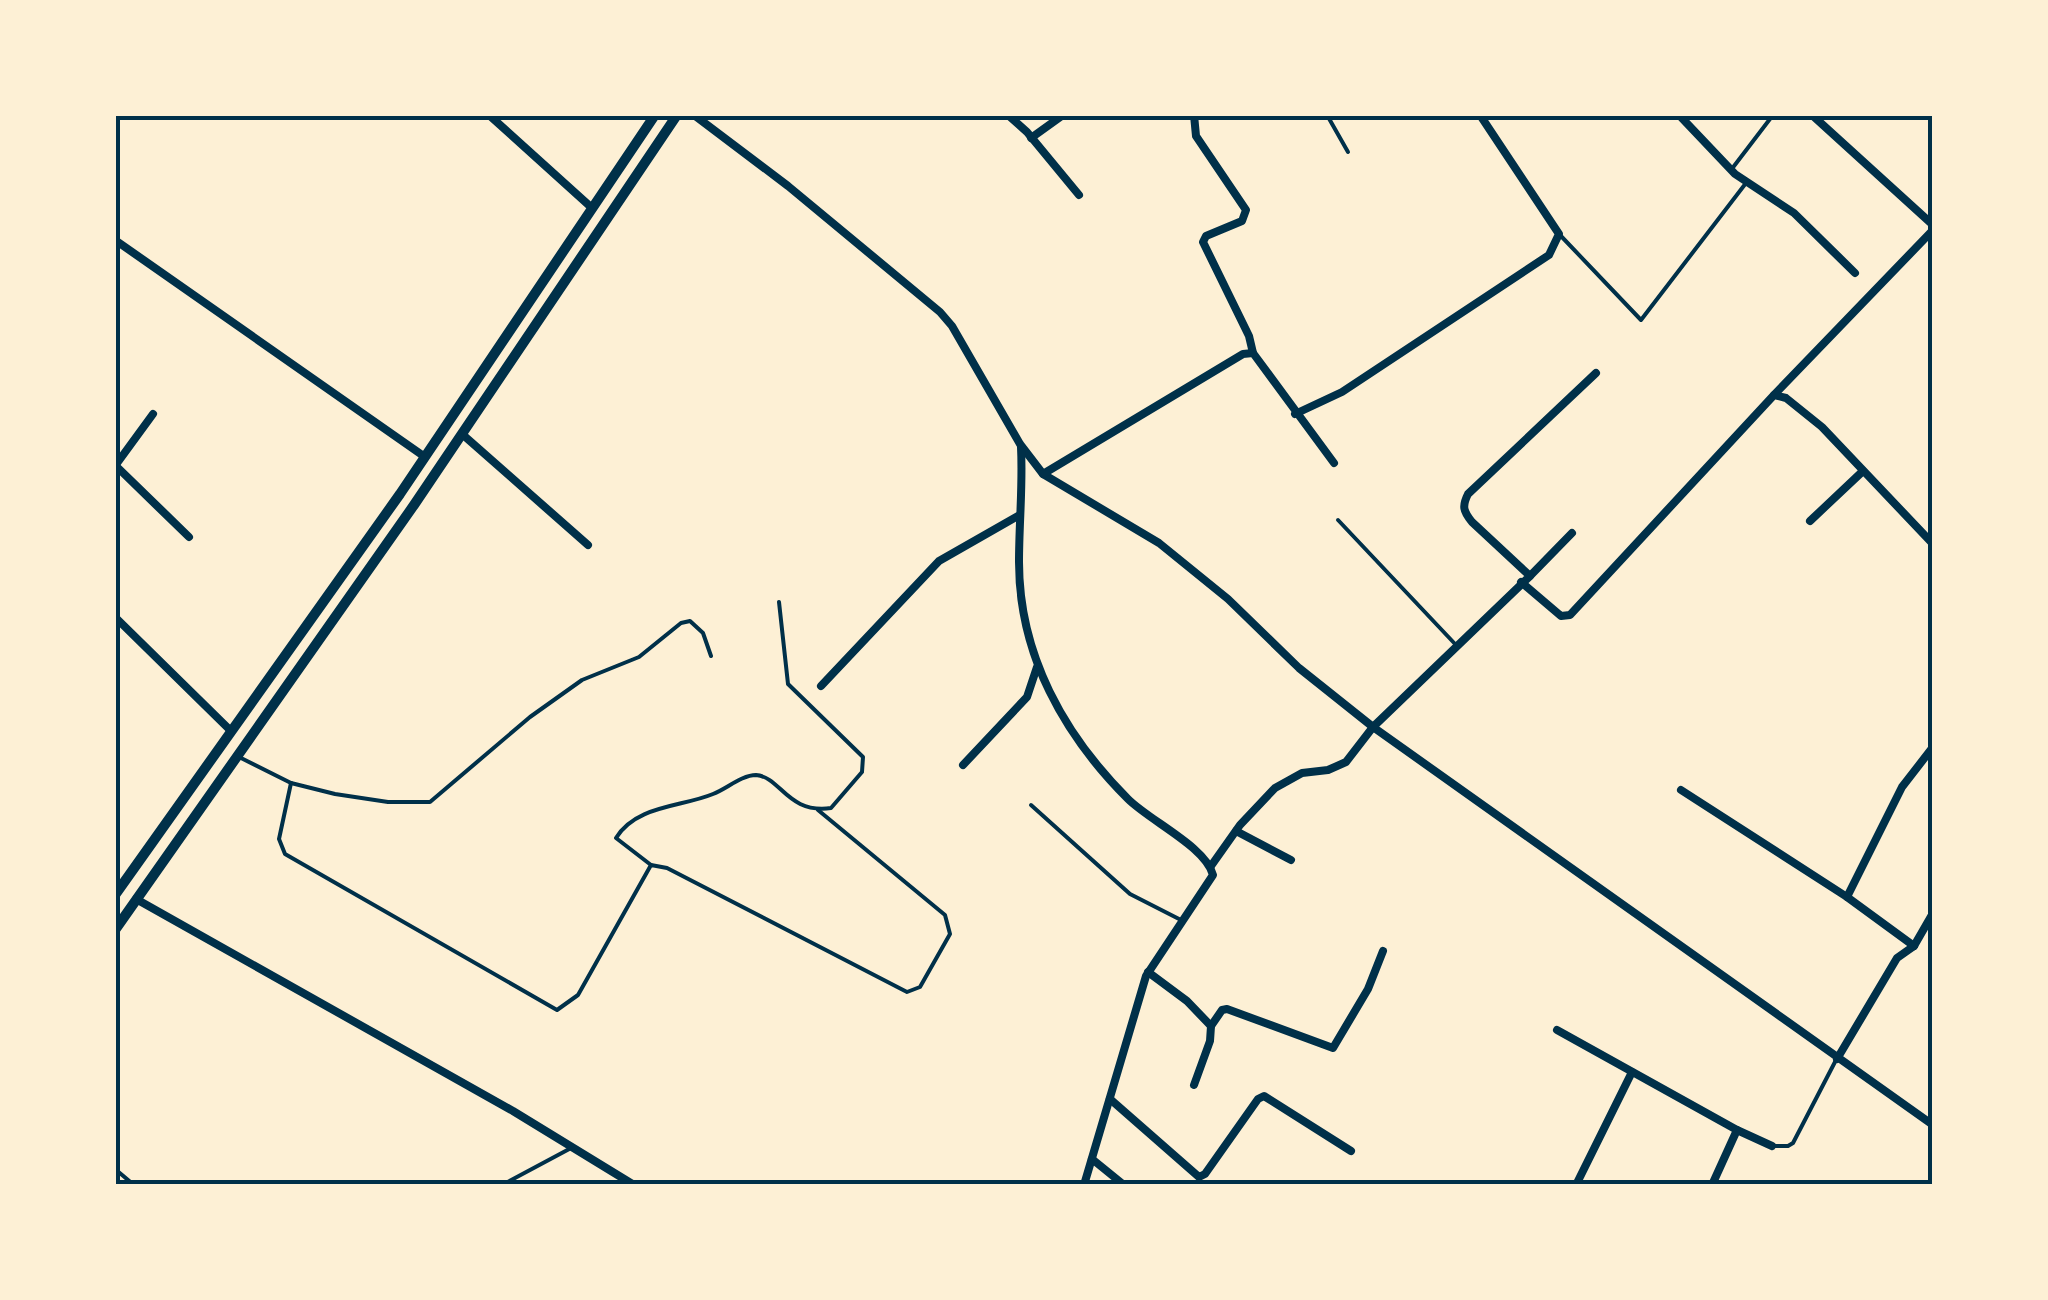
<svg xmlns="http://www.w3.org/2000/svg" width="2048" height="1300" viewBox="0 0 2048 1300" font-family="Lato,sans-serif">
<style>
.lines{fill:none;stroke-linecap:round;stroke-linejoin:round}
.service{stroke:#003049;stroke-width:4}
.minor{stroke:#003049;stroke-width:8}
.tertiary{stroke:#003049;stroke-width:10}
.neatline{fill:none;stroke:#003049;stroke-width:4}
</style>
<rect width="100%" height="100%" fill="#fdf0d5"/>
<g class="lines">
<g class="service">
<polyline points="1327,115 1348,152"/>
<polyline points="1731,170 1773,115"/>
<polyline points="1560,235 1641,320 1746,183"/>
<polyline points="1338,520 1456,645"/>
<polyline points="241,758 291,783 335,794 388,802 430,802 530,717 582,680 639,657 681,623 690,621 703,633 711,656"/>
<polyline points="291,783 279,839 285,854 557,1010 578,995 651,865 667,868 907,992 920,987 950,934 945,915 818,810"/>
<polyline points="1031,805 1130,894 1181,920"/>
<path d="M 651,865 L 616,838 C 636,805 682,807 713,794 C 726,789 742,775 756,775 C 781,777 787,814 831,808 L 862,772 L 863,757 L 788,684 L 779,602"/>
<polyline points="1772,1146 1788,1146 1793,1143 1836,1060"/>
<polyline points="115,1169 134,1185"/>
<polyline points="502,1185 573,1147"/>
</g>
<g class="minor">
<polyline points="489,115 592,208"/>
<polyline points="694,115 788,186 940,312 952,326 1020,444 1043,474 1159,543 1228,599 1299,668 1373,727 1933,1125"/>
<polyline points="1008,115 1027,132 1079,195"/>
<polyline points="1194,115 1196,136 1246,210 1242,221 1206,236 1203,242 1249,336 1253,353"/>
<polyline points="1679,115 1735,174 1794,213 1855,273"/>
<polyline points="1812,115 1933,225"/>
<polyline points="1031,138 1063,115"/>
<polyline points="115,240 425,457"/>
<polyline points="1774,395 1933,230"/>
<polyline points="1295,414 1342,392 1549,255 1559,234 1480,115"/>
<polyline points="462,434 588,545"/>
<path d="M 1021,447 C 1023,485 1019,523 1019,562 C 1019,655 1064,735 1128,799 C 1150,821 1206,847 1213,875 L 1146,976 L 1084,1185"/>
<polyline points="115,465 189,537"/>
<polyline points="115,466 153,414"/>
<polyline points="1043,474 1243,354 1253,353 1334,463"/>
<polyline points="1810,521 1863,471"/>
<polyline points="1530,576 1572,533"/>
<polyline points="1521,582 1561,616 1570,615 1774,395 1786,398 1822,427 1933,544"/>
<polyline points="115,617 231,731"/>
<polyline points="821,686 939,561 1018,516"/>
<polyline points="963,765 1027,697 1037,667"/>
<polyline points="1681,790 1847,897"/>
<polyline points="1236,831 1291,860"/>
<path d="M 1211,866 L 1240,825 L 1275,788 L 1302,773 L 1328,770 L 1346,762 L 1373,727 L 1530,576 L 1472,522 C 1463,511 1462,506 1468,494 L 1596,373"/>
<polyline points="136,899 513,1111 634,1185"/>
<polyline points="1914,946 1933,913"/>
<polyline points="1148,972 1187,1001 1211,1026 1210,1041 1194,1085"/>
<polyline points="1211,1026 1222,1010 1227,1009 1333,1048 1368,989 1383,951"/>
<polyline points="1557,1030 1737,1130"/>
<polyline points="1837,1059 1897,958 1914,946 1847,897 1902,787 1933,747"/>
<polyline points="1110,1099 1199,1177 1205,1174 1258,1099 1264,1096 1351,1151"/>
<polyline points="1092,1159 1124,1185"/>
<polyline points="1576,1185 1632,1072"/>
<polyline points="1712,1185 1737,1130 1772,1146"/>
</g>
<g class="tertiary">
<polyline points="115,895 400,494 655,115"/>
<polyline points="115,930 414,505 677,115"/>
</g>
</g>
<rect width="2048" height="1300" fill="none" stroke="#fdf0d5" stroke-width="235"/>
<rect x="118" y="118" width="1812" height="1064" class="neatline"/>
</svg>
